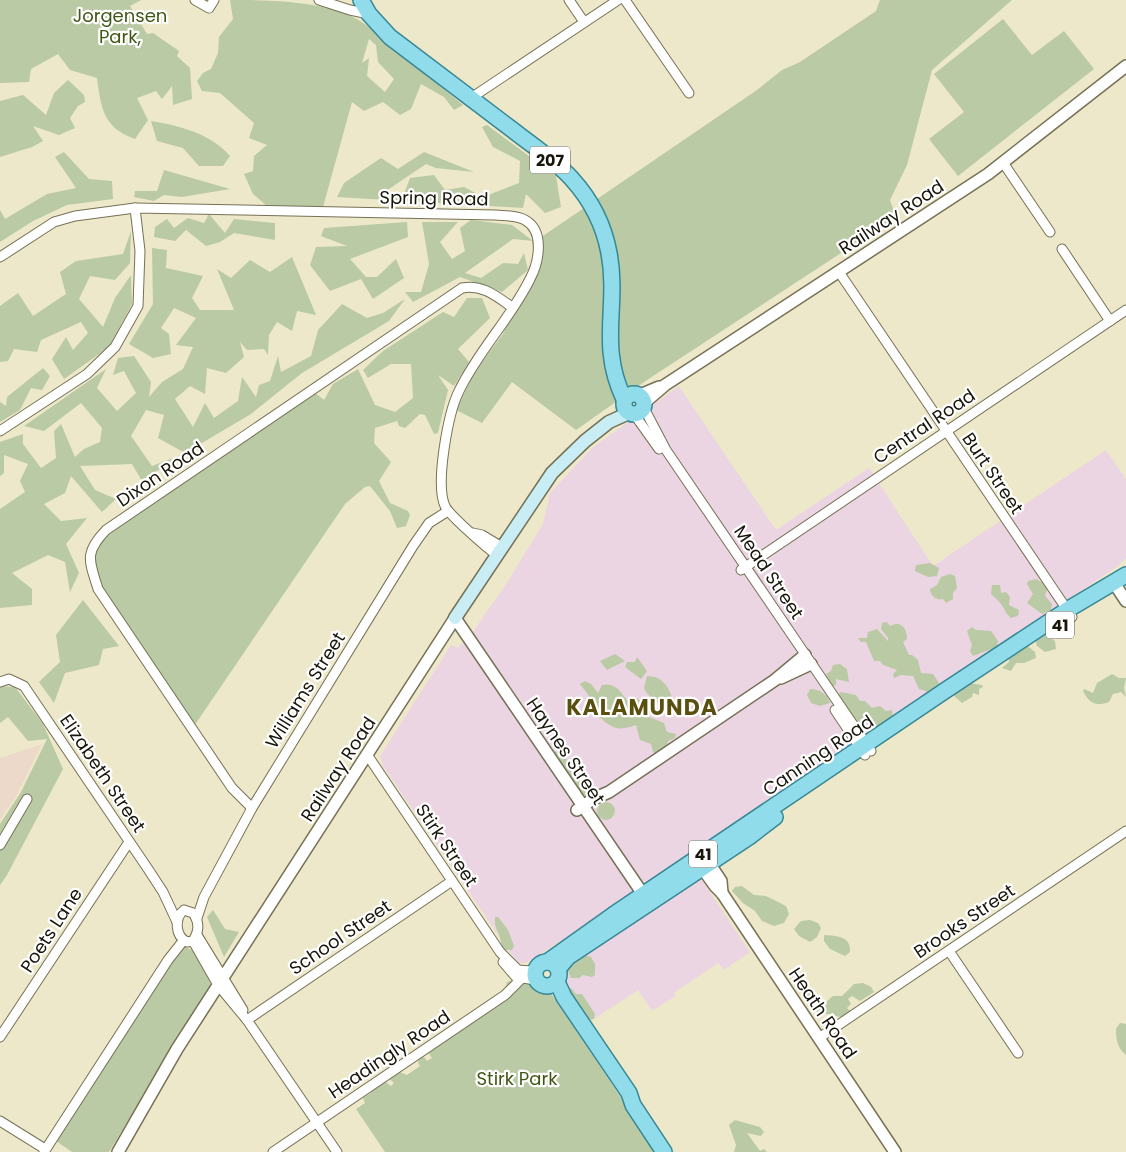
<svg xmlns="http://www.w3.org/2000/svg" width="1126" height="1152" viewBox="0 0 1126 1152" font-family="Poppins,sans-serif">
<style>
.commercial{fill:#ecd5e2}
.medical{fill:#ecd9c9}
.green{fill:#b9caa4;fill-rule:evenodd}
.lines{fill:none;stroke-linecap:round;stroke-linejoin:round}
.minor-casing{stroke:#767156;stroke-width:11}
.tertiary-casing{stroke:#767156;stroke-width:14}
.secondary-casing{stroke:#767156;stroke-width:15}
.primary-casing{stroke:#378794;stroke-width:18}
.minor{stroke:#fff;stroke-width:9}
.tertiary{stroke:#fff;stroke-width:11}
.secondary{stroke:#c8edf5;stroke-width:12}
.primary{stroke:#91dceb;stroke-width:15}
.labels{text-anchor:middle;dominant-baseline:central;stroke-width:4.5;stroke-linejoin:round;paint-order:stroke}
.shield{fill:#fff;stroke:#5d5c54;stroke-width:1}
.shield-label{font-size:16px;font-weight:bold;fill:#18160b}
.park-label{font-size:18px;fill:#3f5715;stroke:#fff}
.street-label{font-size:18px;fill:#18160b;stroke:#fff}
.district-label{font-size:22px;font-weight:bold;letter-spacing:1px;fill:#5b4f10;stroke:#fff}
</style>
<rect width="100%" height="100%" fill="#ede8c9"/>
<polygon class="commercial" points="679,386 776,530 869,468 933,566 1106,450 1126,479 1126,558 1118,566 686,856 750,952 724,970 718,963 674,993 676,996 652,1011 638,990 591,1021 567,983 569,969 575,964 561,941 526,963 519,963 511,954 383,766 380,756 451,645 458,648 475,629 508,581 543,524 550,493 593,447"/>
<polygon class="medical" points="42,744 18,793 0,820 0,758"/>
<g class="green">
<path d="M 0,0 L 141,0 L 130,6 L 147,34 L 153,33 L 179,51 L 177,56 L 190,68 L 192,99 L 173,105 L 172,86 L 162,99 L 156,91 L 137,98 L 148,120 L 135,139 C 103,128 101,108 97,78 L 70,70 L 58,54 L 31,69 L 29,82 L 0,83 Z"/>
<path d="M 230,0 C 272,0 345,0 374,32 L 463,105 L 454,110 L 444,97 L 421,84 L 411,109 L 400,115 L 383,102 L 364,111 L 352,102 L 323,207 L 267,206 L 253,194 L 244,174 L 253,171 L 254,156 L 267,145 L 249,138 L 254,123 L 220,93 L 202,91 L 197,81 L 203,73 L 211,69 L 218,53 L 219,37 L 233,19 ZM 369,39 L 376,45 L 378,62 L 394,79 L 385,92 L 367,76 L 369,58 L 362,63 Z"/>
<polygon points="880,0 1012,0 932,70 907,165 890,200 896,217 647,380 576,430 512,382 482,423 456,410 475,371 503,334 515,308 538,270 537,240 757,90 782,70 800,62 876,11"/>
<polygon points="1003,19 1032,55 1064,31 1094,69 958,176 929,139 964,112 934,74"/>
<polygon points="68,80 84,95 85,102 78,106 70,118 75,128 59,135 33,126 43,141 32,147 0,157 0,101 23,95 46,115 54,93"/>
<path d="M 151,121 C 180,126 210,133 230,156 L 223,166 L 199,166 L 183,148 L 157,141 Z"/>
<polygon points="487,125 556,176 561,207 545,213 526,194 523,208 337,197 344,183 381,158 398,169 424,152 474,172 436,168 426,164 383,193 404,194 410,178 434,175 445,190 464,187 483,197 519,183 520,161 493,147 482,127"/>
<polygon points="64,152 89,179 112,181 113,199 67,205 33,221 0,242 0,210 5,219 47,194 76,188 55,157"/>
<polygon points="164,170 230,189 182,197 164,195 154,201 134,197 135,191 157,191"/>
<polygon points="209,214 225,233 234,219 275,223 275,240 234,233 220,242 206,246 186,230 175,241 154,237 155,227 167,219 174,228 188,218 204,223"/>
<polygon points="471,220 512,225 533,241 513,239 465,273 481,278 503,263 518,264 524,253 528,270 502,292 460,277 413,302 405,292 421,292 429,264 422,222 458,222 440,242 452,259 465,251 460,228"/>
<polygon points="407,222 408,237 350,259 366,277 377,277 396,259 404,278 373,299 361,279 330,291 310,265 316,247 347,246 321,236 324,228"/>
<polygon points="131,231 130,263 115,280 90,276 79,299 103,327 115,298 131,275 132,304 109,347 64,379 52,359 66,337 73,350 88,333 81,322 41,340 37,352 14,349 8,361 0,362 0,306 18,293 33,316 66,294 60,272 76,261 123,254"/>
<polygon points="152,248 167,250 166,268 203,276 192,298 200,310 234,310 217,269 231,278 250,260 270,272 292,257 316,315 297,311 292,331 277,322 269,335 268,355 264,349 247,350 240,342 244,357 226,373 207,368 205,394 190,386 175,399 193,427 205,403 214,418 238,401 242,377 256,397 259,385 270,381 278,356 281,372 311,356 318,330 342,304 367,318 383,313 405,299 389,321 302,373 251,414 185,453 158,438 164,415 146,410 131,436 152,466 181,455 142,481 132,464 80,466 95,490 116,499 102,512 71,476 65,493 44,504 61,521 87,518 66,544 79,573 70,592 65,562 48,555 12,573 32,589 32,605 0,608 0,509 25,492 20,481 28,464 4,455 4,473 0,476 0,442 23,434 23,444 41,468 56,458 54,431 61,424 75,457 84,449 100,442 102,428 81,403 44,431 24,426 106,369 97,388 117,411 136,393 124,371 113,375 118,358 134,356 151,382 149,397 162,382 183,369 193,347 176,345 196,318 174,308 161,328 169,334 171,354 153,358 129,344 153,304"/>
<polygon points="467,298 482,298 490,318 458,349 469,362 454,386 438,375 448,390 438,433 434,434 425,415 420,414 405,428 399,426 397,421 375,428 374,443 391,462 379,481 390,503 408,511 410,515 406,526 397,528 390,511 370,486 365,487 345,504 192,729 98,589 92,544 314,392 324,400 333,384 358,369 375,405 395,412 413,398 411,364 391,364 368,378 363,370 383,351 443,312 454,317"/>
<polygon points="43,368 50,376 42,390 31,388 20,410 0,422 0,402 6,406 7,397"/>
<polygon points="930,563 939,568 937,576 928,577 915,571 916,565"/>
<path d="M 950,574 L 955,576 L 957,588 L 953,593 L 953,599 L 946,603 L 943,599 C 936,601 930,595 930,589 L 937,585 L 941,577 Z"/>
<polygon points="1036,579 1045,584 1047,589 1045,596 1052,604 1051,610 1042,614 1027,603 1033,594 1027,584 1028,581"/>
<path d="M 992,585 L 1000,585 L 1001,593 L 1006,592 L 1010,597 L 1009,605 L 1019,610 L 1018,616 L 1011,618 L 1006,613 C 1003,605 998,600 991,594 Z"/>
<polygon points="83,600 119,646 103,649 99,665 65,673 54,703 39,682 60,662 56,635"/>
<path d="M 887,622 L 890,626 C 901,620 907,628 907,639 L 903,642 L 909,655 L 912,655 L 918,660 L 921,673 L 933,674 L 941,686 L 928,695 L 926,691 L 919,689 L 913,676 L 901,675 L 894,678 L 893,674 L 897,670 L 883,665 L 880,661 L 874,661 L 866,642 L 861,642 L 858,638 L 867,638 L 868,632 L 877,629 L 888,641 L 888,638 L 881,629 L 882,623 Z"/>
<polygon points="972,627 976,630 991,631 998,641 997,647 973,656 970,651 972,645 967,631"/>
<polygon points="1044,634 1055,641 1056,649 1045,652 1037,646 1035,638"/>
<polygon points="1026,645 1035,652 1036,658 1024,663 1016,663 1011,671 1002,668 1009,662 1009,657"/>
<polygon points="615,654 625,661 607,670 600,661"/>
<polygon points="637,657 647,671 641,679 625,667 627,662 635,662"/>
<polygon points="840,664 847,669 849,682 836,679 836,685 833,686 830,684 826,674 831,671 833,665"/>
<path d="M 1112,674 L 1119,678 L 1126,678 L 1124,688 L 1126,697 L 1121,692 L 1113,694 L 1109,702 C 1096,707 1089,703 1083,691 L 1084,689 L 1093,693 L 1097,683 Z"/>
<path d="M 647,676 C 661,676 668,685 672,698 L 668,704 C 659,706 648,697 644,688 Z"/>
<path d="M 585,681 L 591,684 L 598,693 L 602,685 C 616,682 620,692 628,701 L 637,698 L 647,708 L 654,706 L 655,710 L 648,711 L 649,717 L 664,723 L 667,732 L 676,734 L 675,738 L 668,741 L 667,747 L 657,754 L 653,752 L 651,744 L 640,740 L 636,725 C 618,731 614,730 598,716 L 595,717 L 589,712 L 589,696 L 580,684 Z"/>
<polygon points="969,683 982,685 983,687 979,689 979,695 973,693 972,697 962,703 951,693"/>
<polygon points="0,686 15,687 43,724 63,769 7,875 0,885 0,824 21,792 47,739 28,741 8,717 0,723"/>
<path d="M 810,689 C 820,689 827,694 830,703 L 820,706 L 811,703 L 807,695 Z"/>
<polygon points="841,692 856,695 860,701 865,701 872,708 880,706 886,711 892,710 893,719 879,728 861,719 860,720 863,728 860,730 837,695"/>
<path d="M 551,750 C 569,753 582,781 590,794 L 586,801 Z"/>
<circle cx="606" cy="811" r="9"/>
<polygon points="742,886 754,895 766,896 786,906 789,914 784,923 774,926 762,921 755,911 743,903 732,891 735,887"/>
<polygon points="213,910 225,929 239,932 224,957 207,917"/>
<path d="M 495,917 L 498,917 L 508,930 L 514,946 L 512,950 L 504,950 C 500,944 502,944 500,938 C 498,930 494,928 495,917 Z"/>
<polygon points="810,920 818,923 821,928 817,937 810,942 799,936 794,929 801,921"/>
<path d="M 824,935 C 837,936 851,936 850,952 L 845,956 L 830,949 L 824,941 Z"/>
<polygon points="181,946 193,950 211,984 109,1152 72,1152 56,1141"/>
<polygon points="583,955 591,957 595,964 595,975 592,977 583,975 579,978 571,978 567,969 575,959"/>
<polygon points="514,980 539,983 546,986 621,1098 633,1105 664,1152 385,1152 356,1109 365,1103 363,1098 371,1093 370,1089 383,1080 391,1086 394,1083 387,1077 394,1070 407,1075 420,1066 418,1063 419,1058 424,1057 427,1061 432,1058 426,1049 505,992 507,982"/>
<polygon points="863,983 871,987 874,992 860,1001 852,996 848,999 851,1004 847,1008 851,1012 845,1018 823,1013 818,1014 802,991 802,987 807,986 813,998 823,1005 833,996 842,996 854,984"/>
<polygon points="571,988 576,994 582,994 595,1014 594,1019 587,1020 567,990"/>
<path d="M 1120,1023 L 1126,1024 L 1126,1055 C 1117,1048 1116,1039 1116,1029 Z"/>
<polygon points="735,1120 760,1127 764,1132 761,1136 747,1133 760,1151 764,1149 767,1152 734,1152 736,1145 729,1125"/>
</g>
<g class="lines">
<defs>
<g id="minor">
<polyline points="195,0 209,8 214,0"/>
<polyline points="319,0 350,10 369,14"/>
<polyline points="569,0 584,22"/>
<polyline points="625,0 689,93"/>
<polyline points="471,98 618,0"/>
<polyline points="1004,164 1050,232"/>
<polyline points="1062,249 1110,321"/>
<path d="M 0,257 L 54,222 L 75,216 L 135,208 L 495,215 C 505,216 516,215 525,220 C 545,231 539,262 530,279 C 511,318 478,351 459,391 C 448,413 435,484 445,506 C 448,514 488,549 497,555"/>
<polyline points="839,272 1072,617"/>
<polyline points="644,408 666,450 871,751"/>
<polyline points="634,414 659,449"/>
<polyline points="0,431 87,374 115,347 138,306 140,251 135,208"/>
<polyline points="473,533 482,535 502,547"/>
<polyline points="741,570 1126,310"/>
<polyline points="0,682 9,679 24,686 148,869 163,892 177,922"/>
<polyline points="835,710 865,755"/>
<polyline points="368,756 500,952 518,970 531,971 537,968"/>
<path d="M 252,808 L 232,788 L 98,589 C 89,560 84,553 106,530 L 462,288 C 482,284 496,296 512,307"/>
<polyline points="0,845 27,799"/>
<path d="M 184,910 L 193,913 C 200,923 199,931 193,941 L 187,942 C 175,936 174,918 184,910 Z"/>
<polyline points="197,918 204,897 252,808 413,546 429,523 448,511"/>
<polyline points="197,935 243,1010"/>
<polyline points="193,941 218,985 247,1020 337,1152"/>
<polyline points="949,951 1018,1053"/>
<polyline points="503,962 516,977 536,980"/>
<polyline points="247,1020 452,881"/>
<polyline points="0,1037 129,842"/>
<polyline points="819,1038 1126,831"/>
<polyline points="0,1121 45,1149"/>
<polyline points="44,1152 168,960 183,941"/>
<polyline points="273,1152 505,995 521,979"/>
</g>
<g id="tertiary">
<polyline points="640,395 659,387"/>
<polyline points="644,403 665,385 988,174 1126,66"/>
<polyline points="1114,583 1126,601"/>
<polyline points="781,678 811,664"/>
<polyline points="577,810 593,799 609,792 775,680 805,655"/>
<polyline points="705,857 721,881 722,893"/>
<polyline points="698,862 715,886 722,893 895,1152"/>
<polyline points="118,1152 177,1049 455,618 647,900"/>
</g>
<polyline id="secondary" points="455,618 552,473 585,441 609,422 629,413"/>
<g id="primary">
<path d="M 361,0 L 369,14 L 390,37 C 431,68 472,99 514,131 C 533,146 556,161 572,179 C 591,200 604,226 609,253 C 619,306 598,345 624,399"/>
<circle cx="634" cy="404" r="10"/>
<polyline points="547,962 613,915 946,690 1067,610 1126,575"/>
<circle cx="547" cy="974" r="12"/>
<polyline points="558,969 568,957 749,837 775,817"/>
<polyline points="557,982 564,997 629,1093 633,1105 664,1152"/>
</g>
</defs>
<use href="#minor" class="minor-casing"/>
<use href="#tertiary" class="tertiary-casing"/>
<use href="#secondary" class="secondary-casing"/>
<use href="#primary" class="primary-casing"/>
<use href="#minor" class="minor"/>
<use href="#tertiary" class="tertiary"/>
<use href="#secondary" class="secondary"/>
<use href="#primary" class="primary"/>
</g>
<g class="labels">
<g class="shield">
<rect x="530" y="146.5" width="40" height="27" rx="4"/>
<rect x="1046" y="611.5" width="28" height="27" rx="4"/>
<rect x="689" y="840.5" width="28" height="27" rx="4"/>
</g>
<g class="shield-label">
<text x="550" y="160">207</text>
<text x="1060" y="625">41</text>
<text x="703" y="854">41</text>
</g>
<g class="park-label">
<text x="120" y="15">Jorgensen<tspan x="120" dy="21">Park,</tspan></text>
<text x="517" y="1078">Stirk Park</text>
</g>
<g class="street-label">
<text transform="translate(434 198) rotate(1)">Spring Road</text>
<text transform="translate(891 217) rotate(-33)">Railway Road</text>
<text transform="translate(924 426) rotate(-34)">Central Road</text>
<text transform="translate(993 473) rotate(56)">Burt Street</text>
<text transform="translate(160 474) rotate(-34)">Dixon Road</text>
<text transform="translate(769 572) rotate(56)">Mead Street</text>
<text transform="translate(305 690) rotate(-58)">Williams Street</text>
<text transform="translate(566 751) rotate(56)">Haynes Street</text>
<text transform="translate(818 755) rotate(-34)">Canning Road</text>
<text transform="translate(338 769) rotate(-57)">Railway Road</text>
<text transform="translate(103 773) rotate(56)">Elizabeth Street</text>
<text transform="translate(447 845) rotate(56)">Stirk Street</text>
<text transform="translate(964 921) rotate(-34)">Brooks Street</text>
<text transform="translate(51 930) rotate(-57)">Poets Lane</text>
<text transform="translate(340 937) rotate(-34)">School Street</text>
<text transform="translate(823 1013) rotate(56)">Heath Road</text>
<text transform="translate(389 1054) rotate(-34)">Headingly Road</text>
</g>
<g class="district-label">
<text x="642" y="707">KALAMUNDA</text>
</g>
</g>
</svg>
